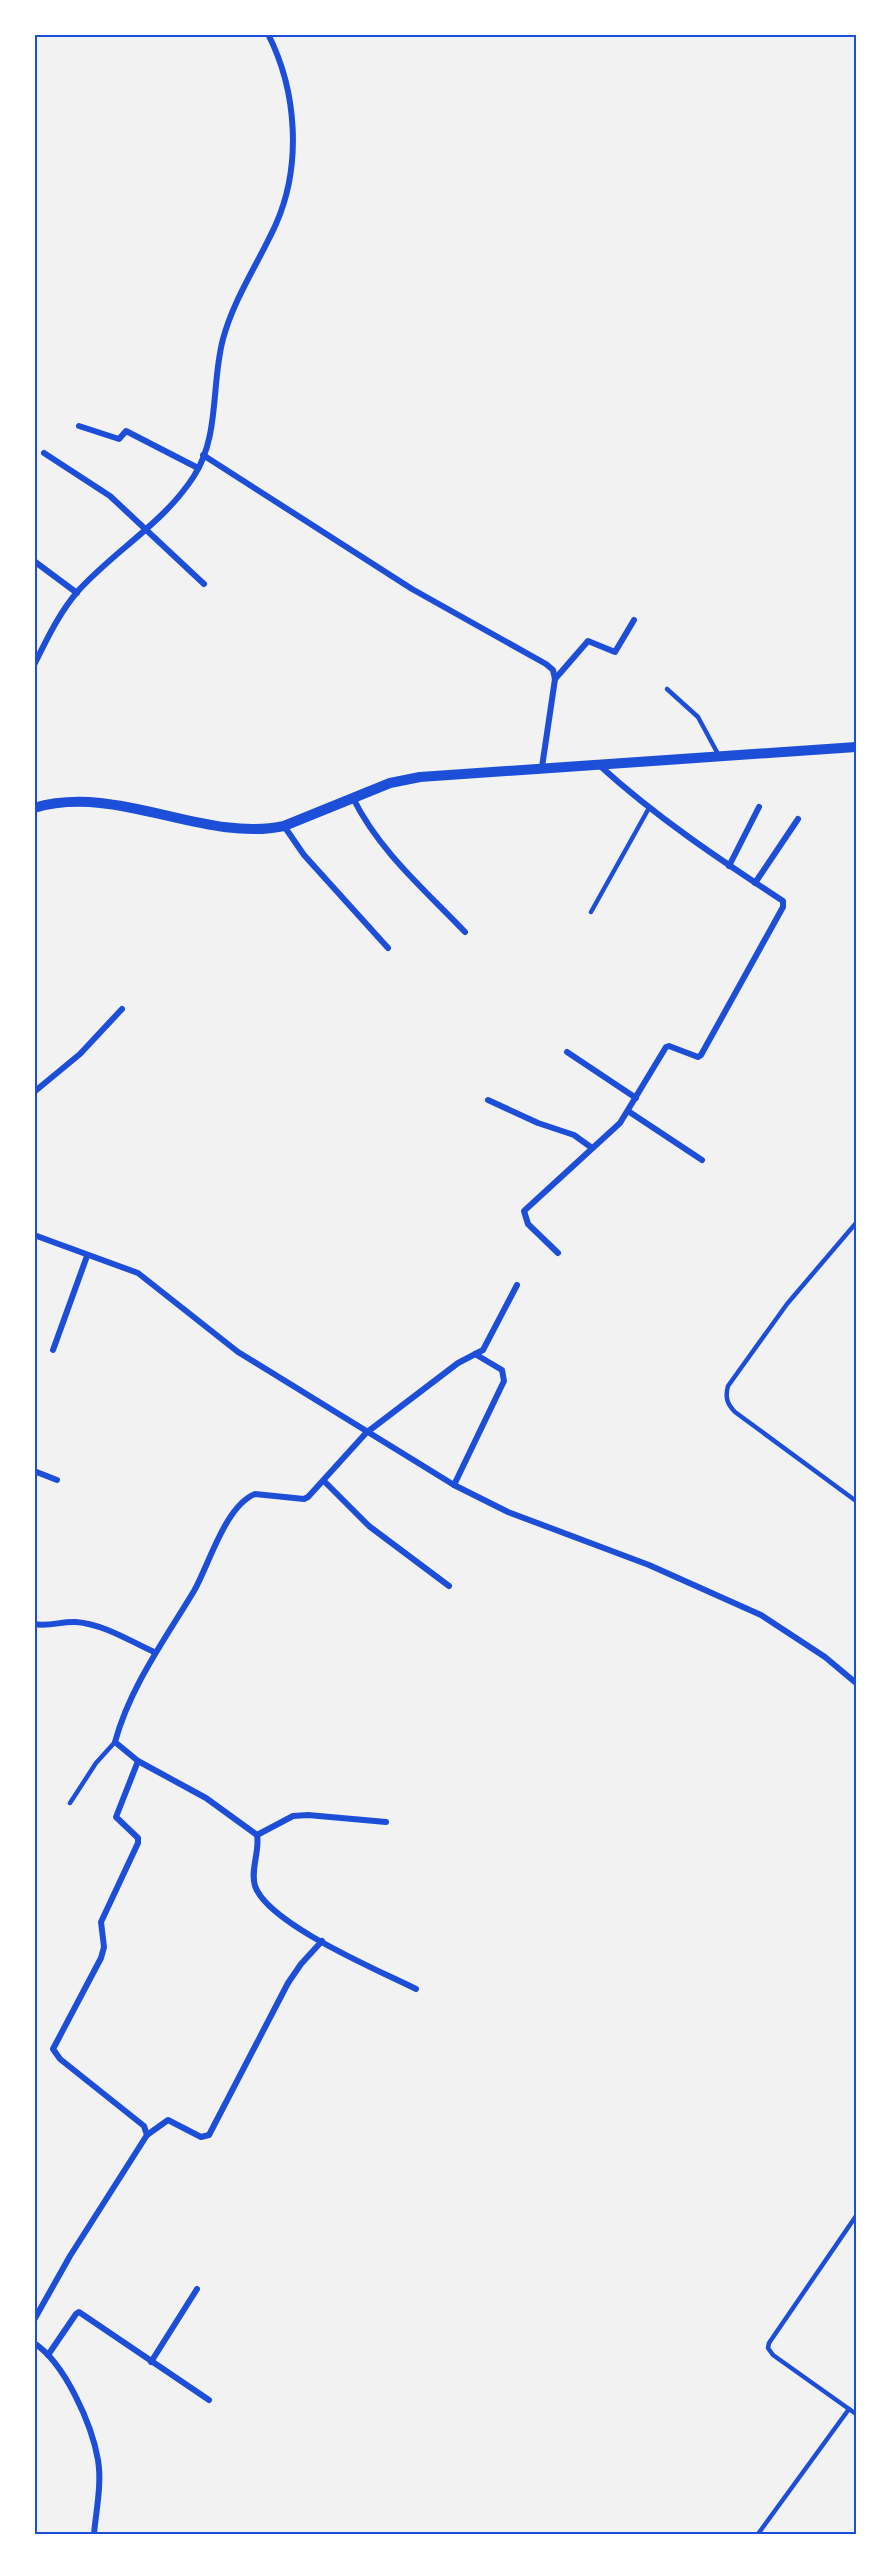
<svg xmlns="http://www.w3.org/2000/svg" width="891" height="2569" viewBox="0 0 891 2569" font-family="Mulish,sans-serif">
<style>
.lines{fill:none;stroke-linecap:round;stroke-linejoin:round}
.service{stroke:#1d4ed8;stroke-width:4.5}
.minor{stroke:#1d4ed8;stroke-width:6}
.tertiary{stroke:#1d4ed8;stroke-width:10}
.neatline{fill:none;stroke:#1d4ed8;stroke-width:2}
</style>
<rect width="100%" height="100%" fill="#f2f2f2"/>
<g class="lines">
<g class="service">
<polyline points="667,689 698,717 718,754"/>
<polyline points="591,912 649,808"/>
<path d="M 856,1223 L 787,1304 L 728,1386 C 725,1397 727,1404 735,1412 L 856,1501"/>
<polyline points="70,1803 96,1763 115,1742"/>
<polyline points="856,2216 769,2343 768,2348 773,2355 856,2414"/>
<polyline points="758,2534 849,2409"/>
</g>
<g class="minor">
<polyline points="79,426 119,439 126,431 198,468"/>
<polyline points="44,453 110,496 204,584"/>
<polyline points="203,455 412,589 546,664 553,670 555,679 542,767"/>
<polyline points="34,561 77,593"/>
<path d="M 34,665 C 47,639 59,613 78,591 C 115,550 164,523 194,476 C 220,436 211,383 223,339 C 234,298 259,262 276,224 C 302,165 297,91 268,34"/>
<polyline points="555,679 588,641 615,652 634,620"/>
<path d="M 353,798 C 379,851 425,890 465,932"/>
<polyline points="284,826 304,855 388,948"/>
<polyline points="729,866 759,807"/>
<polyline points="755,883 798,819"/>
<polyline points="567,1052 636,1098"/>
<polyline points="34,1092 80,1054 122,1009"/>
<polyline points="488,1100 538,1123 574,1135 592,1148"/>
<polyline points="628,1111 702,1160"/>
<polyline points="34,1235 138,1273 238,1352 454,1485 508,1512 649,1565 761,1615 825,1657 856,1683"/>
<path d="M 558,1253 L 528,1224 L 524,1211 L 620,1123 L 666,1047 L 669,1046 L 698,1057 L 701,1055 L 783,907 L 783,901 C 719,859 656,817 599,765"/>
<polyline points="53,1350 87,1256"/>
<polyline points="34,1471 57,1480"/>
<polyline points="324,1481 369,1526 449,1586"/>
<polyline points="454,1485 504,1381 502,1370 475,1354"/>
<path d="M 34,1624 C 49,1627 62,1621 76,1622 C 103,1624 130,1641 154,1652"/>
<path d="M 138,1761 L 206,1798 L 257,1835 C 260,1852 250,1869 255,1886 C 268,1924 380,1971 416,1989"/>
<polyline points="257,1835 293,1816 308,1815 386,1822"/>
<polyline points="147,2135 168,2120 201,2137 209,2135 288,1983 301,1964 322,1941"/>
<path d="M 34,2320 L 70,2256 L 147,2135 L 144,2126 L 60,2059 L 53,2049 L 101,1958 L 104,1947 L 101,1922 L 138,1843 L 138,1838 L 116,1817 L 138,1761 L 115,1742 C 130,1687 165,1639 194,1591 C 209,1565 225,1506 255,1494 L 304,1499 L 308,1497 L 366,1433 L 458,1363 L 483,1350 L 517,1285"/>
<path d="M 34,2343 C 65,2363 92,2425 98,2460 C 102,2484 96,2511 94,2534"/>
<polyline points="48,2355 76,2314 79,2312 209,2400"/>
<polyline points="151,2362 197,2289"/>
</g>
<path class="tertiary" d="M 34,808 C 117,783 204,843 284,826 L 390,783 L 420,777 L 856,747"/>
</g>
<rect width="891" height="2569" fill="none" stroke="#ffffff" stroke-width="72"/>
<rect x="36" y="36" width="819" height="2497" class="neatline"/>
</svg>
